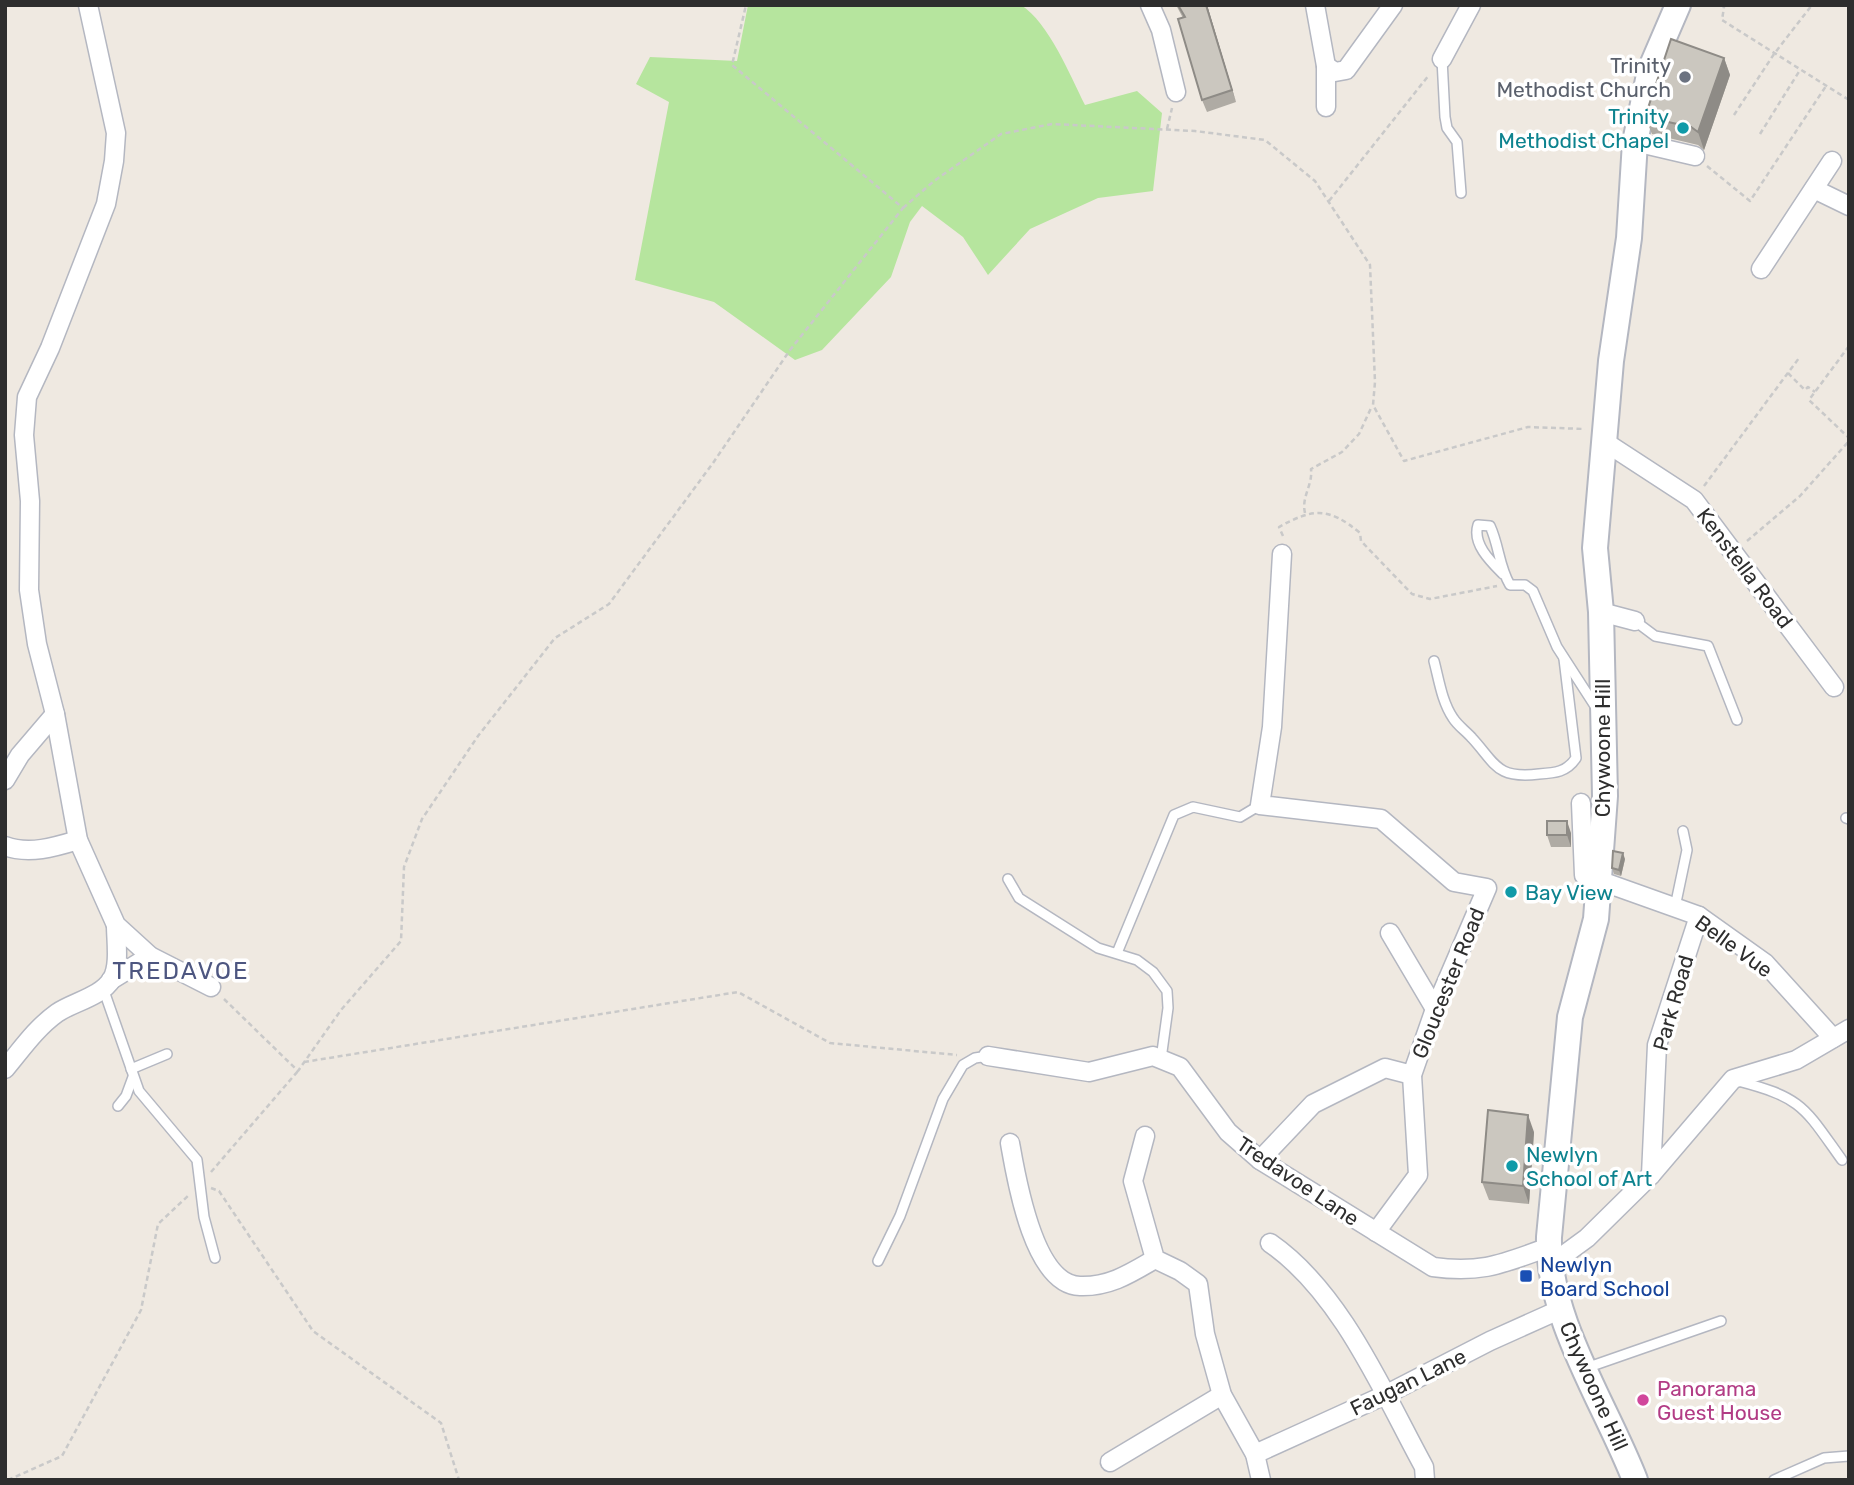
<svg xmlns="http://www.w3.org/2000/svg" width="1854" height="1485" viewBox="0 0 1854 1485" font-family="Rubik,sans-serif">
<style>
.green{fill:#b6e59e}
.lines{fill:none;stroke-linecap:round;stroke-linejoin:round}
.lane-casing{stroke:#b4b7c1;stroke-width:12}
.street-casing{stroke:#b4b7c1;stroke-width:21}
.secondary-casing{stroke:#b4b7c1;stroke-width:28}
.path{stroke:#c9c9c9;stroke-width:2.5;stroke-dasharray:5 3.5;stroke-linecap:butt}
.lane{stroke:#fff;stroke-width:9}
.street{stroke:#fff;stroke-width:18}
.secondary{stroke:#fff;stroke-width:24}
.wall{fill:#afaba4}
.shaded-wall{fill:#8e8b86}
.building{fill:#cbc7bf;stroke:#8e8b86;stroke-width:2}
.worship-dot{fill:#6b7280;stroke:#fff;stroke-width:2.5}
.culture-dot{fill:#0f9aa8;stroke:#fff;stroke-width:2.5}
.transit-dot{fill:#1a4fb4;stroke:#fff;stroke-width:2.5}
.hotel-dot{fill:#d1479c;stroke:#fff;stroke-width:2.5}
.labels{text-anchor:middle;dominant-baseline:central;stroke-width:7;stroke-linejoin:round;paint-order:stroke}
.worship-label{font-size:21px;fill:#5b616d;stroke:#fff;text-anchor:end}
.culture-label{font-size:21px;fill:#0d838f;stroke:#fff;text-anchor:start}
.street-label{font-size:21px;fill:#2e2e2e;stroke:#fff}
.transit-label{font-size:21px;fill:#164399;stroke:#fff;text-anchor:start}
.hotel-label{font-size:21px;fill:#b23c85;stroke:#fff;text-anchor:start}
.quarter-label{font-size:24px;letter-spacing:2px;fill:#4d5680;stroke:#fff}
</style>
<rect width="100%" height="100%" fill="#efe9e1"/>
<path class="green" d="M 748,5 L 1021,5 C 1049,23 1070,75 1085,105 L 1137,91 L 1162,113 L 1153,191 L 1098,198 L 1030,229 L 988,275 L 963,237 L 922,206 L 910,222 L 891,277 L 822,350 L 795,360 L 714,302 L 635,280 L 669,102 L 636,84 L 650,57 L 737,61 Z"/>
<g class="lines">
<defs>
<g id="lane">
<polyline points="1442,59 1445,117 1447,128 1457,142 1461,193"/>
<path d="M 1503,574 C 1491,562 1472,544 1478,525 L 1490,526 C 1499,545 1499,567 1510,585 L 1525,585 L 1533,591 L 1557,647 L 1597,709"/>
<polyline points="1635,621 1655,636 1708,646 1737,720"/>
<path d="M 1434,661 C 1439,680 1442,702 1453,718 C 1458,726 1466,731 1472,738 C 1496,764 1496,779 1539,774 C 1555,773 1567,772 1576,758 L 1564,659"/>
<polyline points="1846,818 1849,819"/>
<polyline points="1008,879 1019,898 1098,948 1137,960 1153,972 1167,991 1168,1008 1161,1059"/>
<polyline points="1675,907 1687,850 1683,831"/>
<polyline points="1117,953 1174,815 1193,807 1240,817 1260,805"/>
<polyline points="103,988 139,1091 197,1160 204,1217 215,1258"/>
<polyline points="131,1069 167,1054"/>
<path d="M 1738,1081 C 1803,1098 1804,1107 1842,1160"/>
<polyline points="118,1106 126,1096 133,1077"/>
<polyline points="878,1261 900,1216 943,1099 963,1065 975,1058 988,1056"/>
<polyline points="1586,1368 1721,1321"/>
<polyline points="1774,1480 1824,1458 1849,1456"/>
</g>
<g id="street">
<polyline points="88,5 116,133 114,161 106,204 50,348 27,397 24,435 30,501 29,590 37,644 55,714 78,840 116,925 150,956 211,987"/>
<polyline points="1150,5 1161,30 1176,92"/>
<polyline points="1315,5 1326,66 1326,107"/>
<polyline points="1442,59 1471,5"/>
<polyline points="1326,66 1335,72 1346,70 1393,5"/>
<polyline points="1635,142 1695,156"/>
<polyline points="1814,189 1849,206"/>
<polyline points="1761,269 1832,161"/>
<polyline points="1605,442 1694,500 1834,687"/>
<polyline points="1282,554 1272,727 1260,805 1381,819 1454,882 1487,888 1435,1009 1412,1075 1418,1175 1376,1232"/>
<polyline points="1601,612 1635,621"/>
<polyline points="5,780 20,755 55,714"/>
<polyline points="1581,803 1584,875 1699,916 1765,963 1833,1038"/>
<path d="M 5,846 C 29,855 55,847 78,840"/>
<polyline points="1390,933 1435,1009"/>
<polyline points="111,980 150,956"/>
<path d="M 988,1056 L 1089,1072 L 1153,1056 L 1180,1067 L 1228,1132 L 1260,1160 L 1433,1267 C 1482,1274 1504,1263 1549,1247"/>
<path d="M 5,1069 C 21,1050 36,1028 57,1013 C 73,1002 101,997 112,979 C 120,965 116,941 116,925"/>
<polyline points="1145,1136 1133,1181 1155,1259 1180,1271 1198,1284 1205,1334 1222,1395 1255,1454 1261,1480"/>
<path d="M 1010,1143 C 1016,1177 1033,1285 1080,1286 C 1110,1287 1131,1273 1155,1259"/>
<polyline points="1260,1160 1313,1104 1385,1068 1412,1075"/>
<polyline points="1651,1175 1657,1045 1699,916"/>
<path d="M 1270,1243 C 1341,1292 1383,1392 1424,1467 L 1425,1480"/>
<polyline points="1550,1265 1587,1238 1651,1175 1733,1079 1796,1060 1849,1029"/>
<polyline points="1255,1454 1385,1395 1490,1341 1559,1310"/>
<polyline points="1110,1462 1222,1395"/>
</g>
<path id="secondary" d="M 1635,1480 C 1606,1405 1547,1318 1549,1237 L 1570,1017 L 1596,919 L 1605,796 L 1601,612 L 1595,548 L 1611,361 L 1629,238 L 1635,142 L 1650,70 L 1678,5"/>
</defs>
<use href="#lane" class="lane-casing"/>
<use href="#street" class="street-casing"/>
<use href="#secondary" class="secondary-casing"/>
<g class="path">
<polyline points="1721,5 1724,7 1722,20 1849,100"/>
<polyline points="1734,115 1774,54 1812,5"/>
<polyline points="1167,129 1172,108"/>
<polyline points="1760,134 1800,70"/>
<polyline points="1707,166 1750,201 1826,86"/>
<polyline points="1329,201 1429,75"/>
<polyline points="903,208 934,181 1001,134 1052,124 1195,131 1265,140 1315,181 1370,265 1375,382 1373,405 1404,461 1528,427 1585,429"/>
<polyline points="1849,346 1809,400 1849,438"/>
<polyline points="1788,373 1805,390 1808,387 1815,392"/>
<polyline points="1704,486 1799,358"/>
<path d="M 1305,513 C 1301,497 1313,485 1311,469 L 1342,452 L 1359,434 L 1372,406"/>
<path d="M 1283,536 L 1279,527 C 1313,508 1329,507 1360,533 L 1361,541 L 1412,594 L 1430,599 L 1497,586"/>
<polyline points="1747,541 1800,496 1849,441"/>
<polyline points="224,999 298,1071 341,1010 401,941 404,867 422,819 478,736 555,638 609,604 713,463 790,350 903,208 732,65 746,5"/>
<polyline points="304,1062 738,992 830,1043 957,1055"/>
<polyline points="211,1172 298,1071"/>
<polyline points="211,1188 219,1191 313,1331 441,1423 459,1480"/>
<polyline points="8,1480 62,1456 141,1310 158,1224 190,1194"/>
</g>
<use href="#lane" class="lane"/>
<use href="#street" class="street"/>
<use href="#secondary" class="secondary"/>
</g>
<g class="wall">
<polygon points="1176,5 1207,5 1236,102 1207,112 1202,100 1183,18"/>
<polygon points="1724,58 1730,75 1704,150 1698,145 1652,134 1645,117"/>
<polygon points="1571,833 1571,847 1551,847 1547,835"/>
<polygon points="1625,859 1621,876 1614,874 1612,868"/>
<polygon points="1534,1132 1529,1204 1489,1200 1482,1182"/>
</g>
<g class="shaded-wall">
<polygon points="1206,5 1207,5 1236,102 1232,90"/>
<polygon points="1724,58 1730,75 1704,150 1698,132"/>
<polygon points="1567,821 1571,833 1571,847 1567,835"/>
<polygon points="1623,853 1625,859 1621,876 1619,870"/>
<polygon points="1528,1115 1534,1132 1529,1204 1523,1186"/>
</g>
<g class="building">
<polygon points="1178,5 1206,5 1232,90 1202,100 1178,19 1185,17"/>
<polygon points="1671,39 1724,58 1698,132 1691,127 1645,117"/>
<rect x="1547" y="821" width="20" height="14"/>
<polygon points="1613,851 1623,853 1619,870 1612,868"/>
<polygon points="1488,1110 1528,1115 1523,1186 1482,1182"/>
</g>
<circle class="worship-dot" cx="1685" cy="77" r="7"/>
<g class="culture-dot">
<circle cx="1683" cy="128" r="7"/>
<circle cx="1511" cy="892" r="7"/>
<circle cx="1512" cy="1166" r="7"/>
</g>
<rect class="transit-dot" x="1519" y="1269" width="14" height="14" rx="3.5"/>
<circle class="hotel-dot" cx="1643" cy="1400" r="7"/>
<g class="labels">
<g class="worship-label">
<text x="1671" y="65">Trinity<tspan x="1671" dy="24">Methodist Church</tspan></text>
</g>
<g class="culture-label">
<text x="1669" y="116" text-anchor="end">Trinity<tspan x="1669" dy="24">Methodist Chapel</tspan></text>
<text x="1525" y="892">Bay View</text>
<text x="1526" y="1154">Newlyn<tspan x="1526" dy="24">School of Art</tspan></text>
</g>
<g class="street-label">
<text transform="translate(1745 568) rotate(53)">Kenstella Road</text>
<text transform="translate(1602 748) rotate(-90)">Chywoone Hill</text>
<text transform="translate(1734 946) rotate(36)">Belle Vue</text>
<text transform="translate(1448 983) rotate(-68)">Gloucester Road</text>
<text transform="translate(1673 1003) rotate(-74)">Park Road</text>
<text transform="translate(1298 1181) rotate(34)">Tredavoe Lane</text>
<text transform="translate(1408 1382) rotate(-26)">Faugan Lane</text>
<text transform="translate(1594 1386) rotate(66)">Chywoone Hill</text>
</g>
<g class="transit-label">
<text x="1540" y="1264">Newlyn<tspan x="1540" dy="24">Board School</tspan></text>
</g>
<g class="hotel-label">
<text x="1657" y="1388">Panorama<tspan x="1657" dy="24">Guest House</tspan></text>
</g>
<g class="quarter-label">
<text x="181" y="971">TREDAVOE</text>
</g>
</g>
<rect width="1854" height="1485" fill="none" stroke="#2e2e2e" stroke-width="14"/>
</svg>
